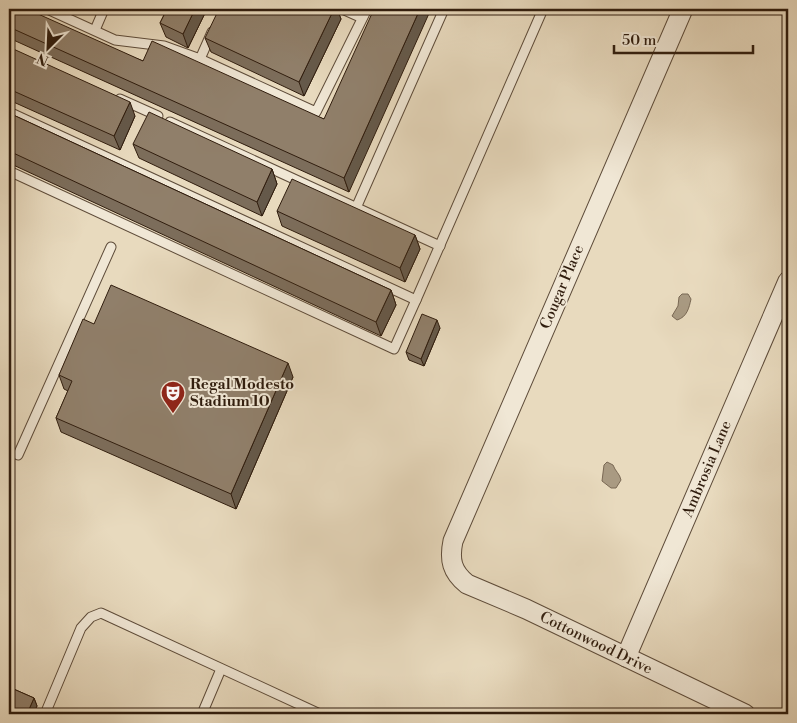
<svg xmlns="http://www.w3.org/2000/svg" width="797" height="723" viewBox="0 0 797 723" font-family="'Libre Bodoni',serif">
<style>
.water{fill:#a99a82;stroke:#796854}
.lines{fill:none;stroke-linecap:round;stroke-linejoin:round}
.service-casing{stroke:#5e4c3a;stroke-width:11}
.minor-casing{stroke:#5e4c3a;stroke-width:21}
.service{stroke:#f0e7d5;stroke-width:9}
.minor{stroke:#f0e7d5;stroke-width:19}
.wall{fill:#7c6d5b;stroke:#301d0e}
.shaded-wall{fill:#65594a;stroke:#301d0e}
.building{fill:#907f6a;stroke:#301d0e}
.labels{text-anchor:middle;dominant-baseline:central;stroke-width:4;stroke-linejoin:round;paint-order:stroke}
.street-label{font-size:15px;fill:#301d0e;stroke:#f0e7d5}
.poi-label{font-size:15px;font-weight:bold;fill:#301d0e;stroke:#f0e7d5;text-anchor:start}
</style>
<rect width="100%" height="100%" fill="#e8dabe"/>
<filter id="stains"><feTurbulence type="fractalNoise" baseFrequency=".004" numOctaves="4"/><feColorMatrix values="0 0 0 0 .2 0 0 0 0 .09 0 0 0 0 .02 0 0 0 .5 -.17"/></filter>
<radialGradient id="worn" r=".72"><stop offset=".6" stop-color="#630" stop-opacity="0"/><stop offset="1" stop-color="#630" stop-opacity=".3"/></radialGradient>
<g class="water">
<path d="M 682,294 L 688,294 L 691,299 C 689,308 687,317 677,320 L 672,316 L 678,306 L 679,297 Z"/>
<path d="M 607,462 L 613,465 C 615,471 620,474 621,480 L 616,488 L 611,488 L 602,481 L 604,465 Z"/>
</g>
<g class="lines">
<defs>
<g id="service">
<polyline points="47,9 115,40 164,46 200,59 212,32"/>
<polyline points="342,9 362,18"/>
<polyline points="95,30 104,9"/>
<polyline points="200,59 316,112 367,9"/>
<polyline points="120,99 158,116"/>
<polyline points="9,112 416,300 394,349 9,171"/>
<polyline points="170,122 440,246"/>
<polyline points="356,208 444,9"/>
<polyline points="416,300 543,9"/>
<polyline points="18,455 111,247"/>
<polyline points="45,714 81,628 91,617 101,613 320,714"/>
<polyline points="202,714 221,669"/>
</g>
<g id="minor">
<path d="M 683,9 L 453,541 C 449,560 452,572 467,584 L 526,609 L 745,714"/>
<polyline points="626,657 788,281"/>
</g>
</defs>
<use href="#service" class="service-casing"/>
<use href="#minor" class="minor-casing"/>
<use href="#service" class="service"/>
<use href="#minor" class="minor"/>
</g>
<g class="wall">
<polygon points="9,9 143,61 324,119 349,192 9,38"/>
<polygon points="167,9 207,9 188,48 166,37 160,23"/>
<polygon points="334,9 337,9 341,19 304,96 211,52 205,38"/>
<polygon points="9,47 135,116 120,150 9,100"/>
<polygon points="9,113 391,290 396,305 381,336 9,163"/>
<polygon points="133,144 272,169 277,184 262,216 139,158"/>
<polygon points="277,211 415,235 420,249 405,282 282,226"/>
<polygon points="94,324 293,377 236,509 61,432 56,418 68,391 64,389 59,375"/>
<polygon points="440,328 424,366 409,360 406,352"/>
<polygon points="9,687 34,698 37,706 33,714 9,714"/>
</g>
<g class="shaded-wall">
<polygon points="195,9 207,9 188,48 183,34"/>
<polygon points="334,9 337,9 341,19 304,96 299,82"/>
<polygon points="420,9 431,9 349,192 344,178"/>
<polygon points="130,102 135,116 120,150 114,136"/>
<polygon points="272,169 277,184 262,216 257,202"/>
<polygon points="415,235 420,249 405,282 400,268"/>
<polygon points="391,290 396,305 381,336 376,322"/>
<polygon points="437,320 440,328 424,366 421,359"/>
<polygon points="288,363 293,377 236,509 231,494"/>
<polygon points="34,698 37,706 33,714 27,714"/>
</g>
<g class="building">
<polygon points="9,9 27,9 143,61 152,41 324,119 374,9 420,9 344,178 9,27"/>
<polygon points="167,9 195,9 183,34 160,23"/>
<polygon points="219,9 334,9 299,82 205,38"/>
<polygon points="9,47 130,102 114,136 9,89"/>
<polygon points="149,112 272,169 257,202 133,144"/>
<polygon points="9,113 391,290 376,322 9,151"/>
<polygon points="292,179 415,235 400,268 277,211"/>
<polygon points="111,285 288,363 231,494 56,418 72,381 59,375 83,319 94,324"/>
<polygon points="422,314 437,320 421,359 406,352"/>
<polygon points="9,687 34,698 27,714 21,714 9,709"/>
</g>
<defs>
<symbol id="theatre-pin" viewBox="-11 -11 22 30"><path d="M0 17L-7.5 6A9.5 9.5 0 1 1 7.5 6Z" fill="#8f2418" stroke="#f0e7d5"/><path d="M-5-5.5Q0-4 5-5.5V0Q5 5 0 6Q-5 5-5 0ZM-3.3-2.5H-1v1.5H-3.3ZM1-2.5H3.3v1.5H1ZM-2.8 1Q0 5.5 2.8 1Z" fill="#fff"/></symbol>
</defs>
<g fill-rule="evenodd">
<use href="#theatre-pin" x="159" y="379" width="28" height="38"/>
</g>
<g class="labels">
<g class="street-label">
<text transform="translate(562 287) rotate(-67)">Cougar Place</text>
<text transform="translate(707 469) rotate(-67)">Ambrosia Lane</text>
<text transform="translate(596 643) rotate(26)">Cottonwood Drive</text>
</g>
<g class="poi-label">
<text x="190" y="384">Regal Modesto<tspan x="190" dy="17">Stadium 10</tspan></text>
</g>
</g>
<rect width="797" height="723" fill="none" stroke="#e8dabe" stroke-width="30"/>
<rect x="10" y="10" width="777" height="703" fill="none" stroke="#301d0e" stroke-width="2.5"/>
<rect x="15" y="15" width="767" height="693" fill="none" stroke="#301d0e"/>
<g transform="translate(48 48) rotate(204)" stroke="#f0e7d5" stroke-width="4" paint-order="stroke">
<path d="M0-4L9 19L0 12L-9 19Z" fill="#301d0e"/>
<text y="-8" font-size="14" font-weight="bold" text-anchor="middle" fill="#301d0e">N</text>
</g>
<path d="M614 45v8h139v-8" fill="none" stroke="#301d0e" stroke-width="2.5"/>
<text x="622" y="45" font-size="15" fill="#301d0e" stroke="#f0e7d5" stroke-width="4" paint-order="stroke">50 m</text>
<rect width="100%" height="100%" filter="url(#stains)"/>
<rect width="100%" height="100%" fill="url(#worn)"/>
</svg>
